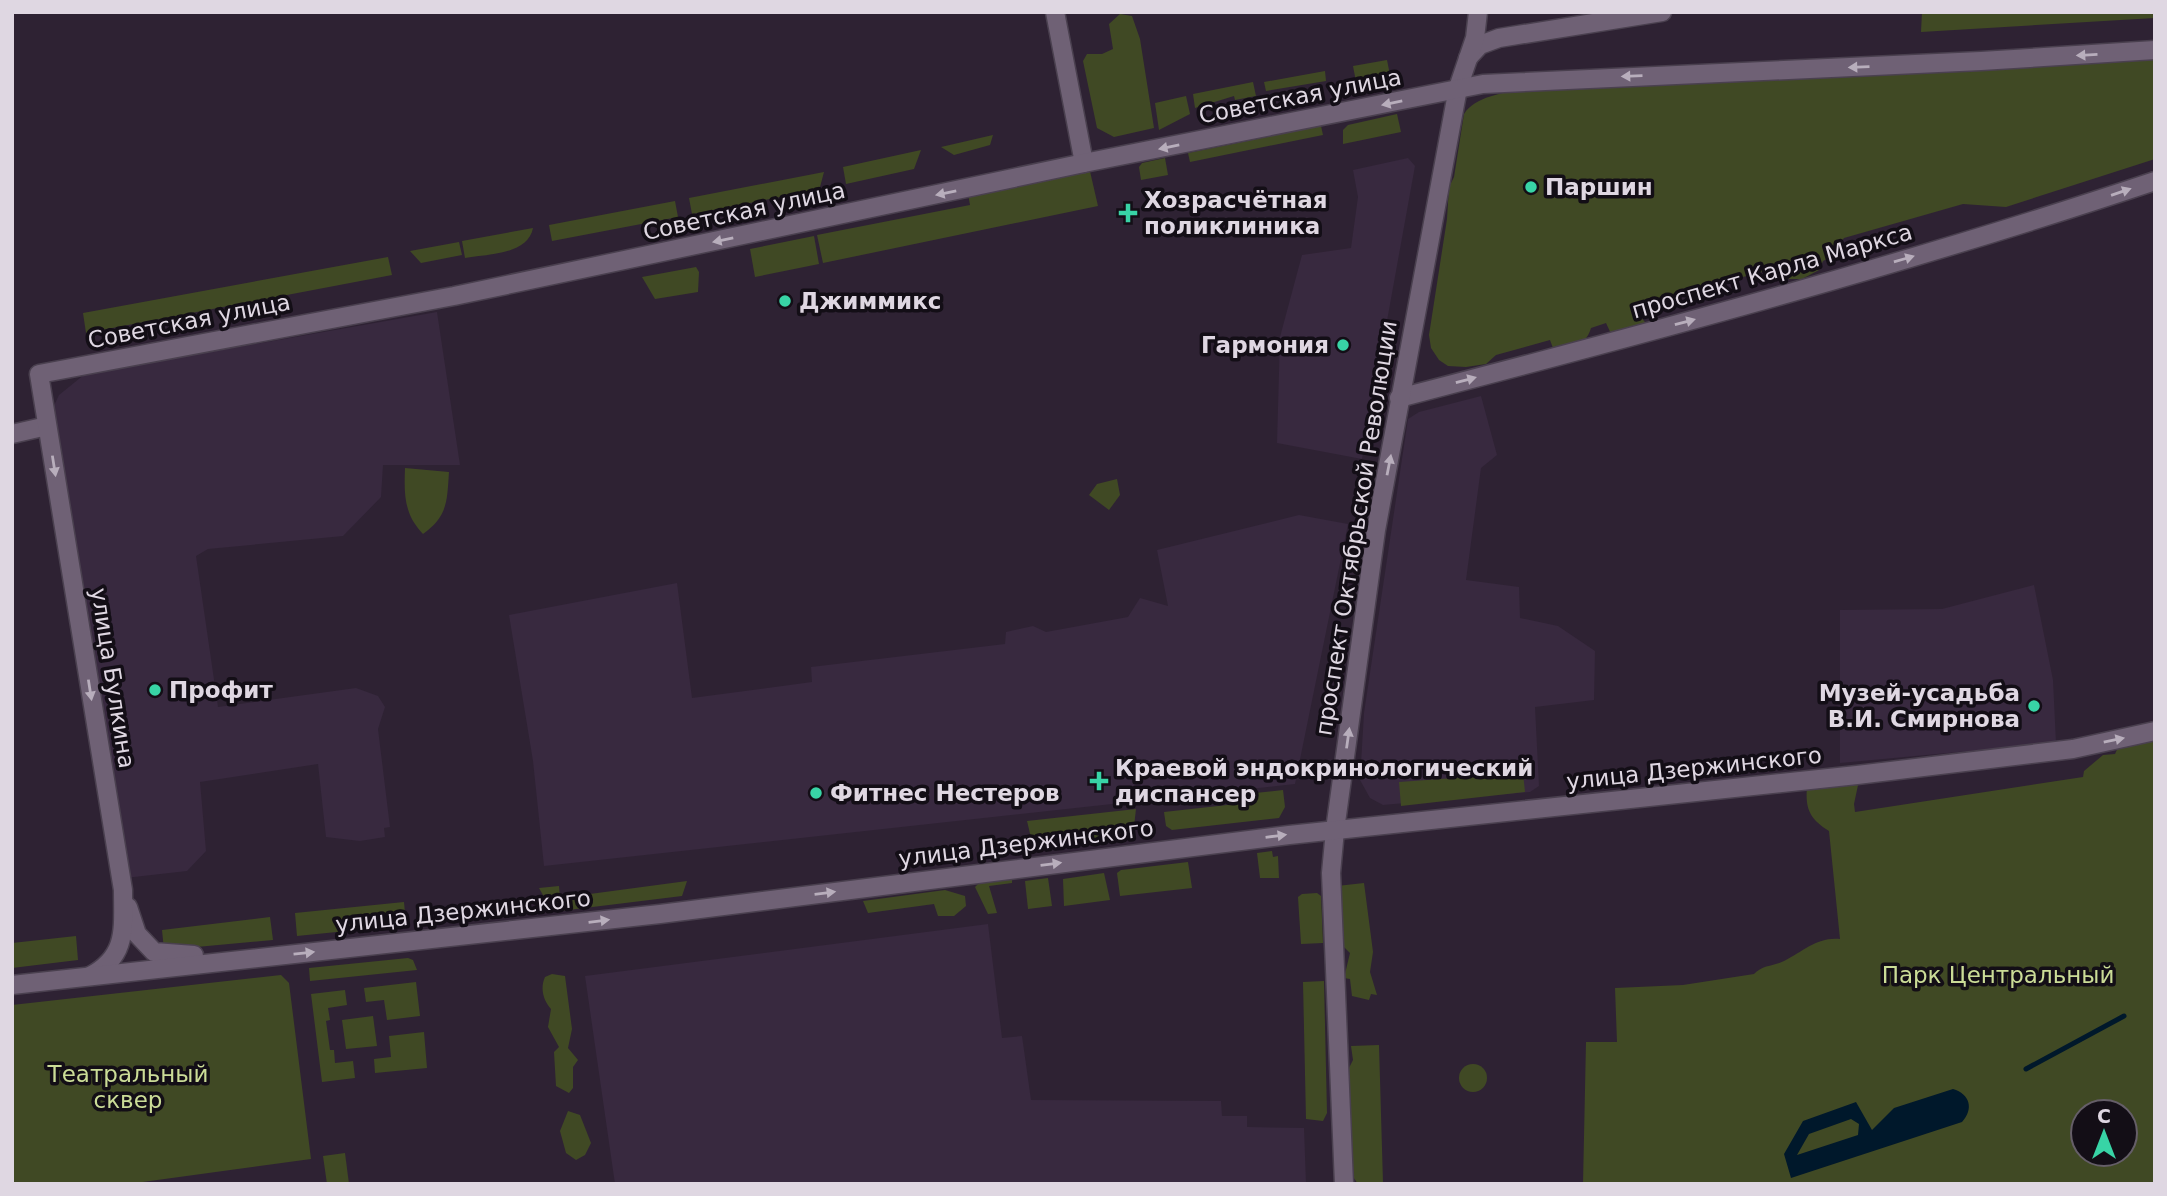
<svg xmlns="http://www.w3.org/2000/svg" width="2167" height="1196" viewBox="0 0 2167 1196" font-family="'DejaVu Sans',sans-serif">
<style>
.built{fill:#38293f}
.green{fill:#404924;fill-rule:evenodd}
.water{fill:#00182b;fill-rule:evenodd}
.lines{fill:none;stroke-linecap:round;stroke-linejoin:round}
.stream{stroke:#00182b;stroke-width:5}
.street-casing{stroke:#4a404f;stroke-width:21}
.secondary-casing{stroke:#4a404f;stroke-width:21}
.street{stroke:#6f6175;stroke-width:18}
.secondary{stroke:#6f6175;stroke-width:18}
.oneway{fill:#b8aebc}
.poi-dot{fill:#38d4a6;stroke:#130e16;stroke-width:2.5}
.labels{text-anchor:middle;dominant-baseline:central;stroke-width:7;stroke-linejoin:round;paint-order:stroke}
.street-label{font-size:23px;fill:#dfd7e2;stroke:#130e16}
.poi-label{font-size:23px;font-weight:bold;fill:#dfd7e2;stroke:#130e16;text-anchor:start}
.park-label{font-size:23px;fill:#cbdc97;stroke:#130e16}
</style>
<rect width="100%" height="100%" fill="#2e2233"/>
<g class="built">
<polygon points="1408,158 1415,166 1362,459 1277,443 1280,337 1302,255 1351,248 1358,197 1353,170"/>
<polygon points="437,312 460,465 383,465 381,497 343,536 208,549 196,556 218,707 356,688 378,696 385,707 378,729 390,827 384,828 385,837 360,841 326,837 318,764 200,782 206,851 187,871 125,878 52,410 59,395 85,374"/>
<polygon points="1481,396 1497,455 1481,468 1466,580 1519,587 1520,618 1558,626 1595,651 1594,700 1535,707 1539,786 1530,792 1383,805 1370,798 1360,780 1364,713 1408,419 1419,412"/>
<polygon points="1299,515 1348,524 1295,784 544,866 533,761 509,615 677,583 692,698 812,682 811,667 1005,644 1006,632 1033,626 1046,632 1128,617 1140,598 1168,606 1157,550"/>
<polygon points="2034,585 2053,680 2056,743 1840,763 1840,610 1942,609"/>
<polygon points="988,924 1002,1038 1022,1036 1031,1100 1221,1101 1222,1116 1247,1116 1247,1127 1304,1128 1306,1184 615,1184 585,976"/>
</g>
<g class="green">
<polygon points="1922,12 2155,12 2155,18 1921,32"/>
<polygon points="1120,14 1132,16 1140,39 1154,128 1114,137 1097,128 1083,61 1087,54 1102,54 1113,49 1109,24"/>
<path d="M 2155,59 L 2155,159 L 2006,207 L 1963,204 L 1844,238 L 1829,258 L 1823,261 L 1819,270 L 1802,279 L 1789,279 L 1781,267 L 1636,305 L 1632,308 L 1645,322 L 1644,328 L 1613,338 L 1606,323 L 1591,328 C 1586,345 1569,356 1553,348 L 1550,340 L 1496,355 L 1486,364 L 1466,367 L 1448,366 L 1439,360 L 1431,348 L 1429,335 L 1447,219 L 1449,187 L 1454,177 L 1464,114 C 1480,90 1526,91 1553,86 Z"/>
<polygon points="1387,60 1392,85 1358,92 1353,66"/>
<polygon points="1325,71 1326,81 1266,91 1264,82"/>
<polygon points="1253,82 1256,96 1235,100 1234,96 1195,108 1193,94"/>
<polygon points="1186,96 1190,114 1159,130 1155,103"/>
<polygon points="1397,114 1401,132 1343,144 1343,130 1348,125"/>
<polygon points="1321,126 1323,135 1190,162 1188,153"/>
<polygon points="993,135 990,145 954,155 941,147"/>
<polygon points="921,150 914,169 846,184 843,167"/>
<polygon points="1165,158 1168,175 1141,180 1139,167 1142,163"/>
<polygon points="1089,167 1098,206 823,263 817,235 970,205 968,194"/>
<polygon points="824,172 820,187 812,191 692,214 689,198"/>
<polygon points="675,201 678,217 552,241 549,225"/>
<path d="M 533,228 C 528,255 487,254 465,258 L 462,241 Z"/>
<polygon points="814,236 819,264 755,277 750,249"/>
<polygon points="459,242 462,255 421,263 410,251"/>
<polygon points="388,257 392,275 86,333 83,313"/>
<polygon points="696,267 699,272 698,292 655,299 642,277"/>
<path d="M 405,468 L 449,472 C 447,501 448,516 423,534 C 404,514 404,495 405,468 Z"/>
<polygon points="1117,479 1120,495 1109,510 1089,495 1097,484"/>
<path d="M 2155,727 L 2155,1184 L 1583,1184 L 1586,1042 L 1617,1042 L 1615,988 L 1683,985 L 1754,974 C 1762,965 1775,966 1784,961 C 1804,951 1817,937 1840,939 L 1829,831 C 1810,819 1805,809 1807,787 L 1861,771 L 1854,804 L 1855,812 L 2083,777 L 2084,771 L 2103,755 L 2115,754 L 2121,741 ZM 2083,1112 L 2125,1112 L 2125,1154 L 2083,1154 Z"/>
<polygon points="1523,773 1525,792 1401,806 1399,782"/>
<polygon points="1283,790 1285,807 1279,818 1172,830 1166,826 1164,812 1236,804 1236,795"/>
<polygon points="1136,809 1133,835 1041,849 1033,846 1027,821"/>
<polygon points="1272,851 1273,857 1278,856 1279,878 1260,878 1257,853"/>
<polygon points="1188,862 1192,888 1120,896 1117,873 1121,870"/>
<polygon points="1104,873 1110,900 1064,906 1063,879"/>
<polygon points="1048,878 1052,906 1028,909 1025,881"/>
<polygon points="1012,879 1012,883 989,886 997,913 988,914 975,887 980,882"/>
<polygon points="687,881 682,896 560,911 548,904 539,888 559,886 560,898"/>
<polygon points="1364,883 1373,952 1370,972 1377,995 1371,994 1369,1000 1352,996 1350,979 1344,978 1350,953 1339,942 1337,886"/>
<polygon points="945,890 965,896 966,906 954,916 938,916 934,904 868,913 863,901"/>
<polygon points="1317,893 1321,896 1323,943 1301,944 1298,897 1302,894"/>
<polygon points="404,902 406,925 297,936 295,913"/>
<polygon points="270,917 273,940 164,950 162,930"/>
<polygon points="76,936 78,960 12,968 12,943"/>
<polygon points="408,958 413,960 417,970 310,981 309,968"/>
<path d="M 552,974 L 565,976 L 572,1029 L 568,1048 L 578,1060 L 573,1067 L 573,1088 L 569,1093 L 556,1086 L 554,1052 L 559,1047 L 548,1027 L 551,1009 C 543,1000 540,988 545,977 Z"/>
<polygon points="281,975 289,983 311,1159 128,1184 12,1184 12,1005"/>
<polygon points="1324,981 1327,1113 1323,1121 1306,1119 1303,982"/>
<polygon points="416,982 420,1016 387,1020 384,1000 366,1002 364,988"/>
<polygon points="345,990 347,1005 328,1008 330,1020 326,1021 330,1050 334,1050 335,1063 353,1061 355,1078 322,1082 311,994"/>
<polygon points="373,1016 377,1046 346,1049 342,1020"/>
<polygon points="424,1032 427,1068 375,1073 374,1059 391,1057 389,1036"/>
<polygon points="1379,1045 1383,1183 1358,1184 1351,1174 1345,1076 1353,1060 1351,1046"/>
<circle cx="1473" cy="1078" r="14"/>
<polygon points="568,1111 580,1115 591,1143 585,1155 576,1160 566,1153 560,1131"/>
<polygon points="345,1153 349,1184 327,1184 323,1156"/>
</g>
<path class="water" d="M 1953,1089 C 1970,1094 1974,1109 1962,1122 L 1791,1178 L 1784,1154 L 1803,1121 L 1856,1102 L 1872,1130 L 1894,1108 ZM 1851,1119 L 1859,1124 L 1858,1135 L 1797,1155 L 1809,1134 Z"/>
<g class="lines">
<polyline class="stream" points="2026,1069 2124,1016"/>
<defs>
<g id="street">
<polyline points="1055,12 1084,163"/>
<polyline points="1468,58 1480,45 1499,38 1662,12"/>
<polyline points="1458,88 1475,38 1478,12"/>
<polyline points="12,434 47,426"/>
<polyline points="1335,830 1331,873 1344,1184"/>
</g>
<g id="secondary">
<path d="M 1399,398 C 1653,332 1907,264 2155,181"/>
<polyline points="1335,830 1376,530 1458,88"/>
<polyline points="128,907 137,934 154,952 194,955"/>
<path d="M 90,976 C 128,956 123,928 123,890 L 39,374 L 454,296 L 1084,163 L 1483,84 L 1981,61 L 2155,50"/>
<polyline points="12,985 660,914 1289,835 1857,775 2073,749 2155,731"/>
</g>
</defs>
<use href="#street" class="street-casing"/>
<use href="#secondary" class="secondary-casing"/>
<use href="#street" class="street"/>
<use href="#secondary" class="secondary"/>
</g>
<defs><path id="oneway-solid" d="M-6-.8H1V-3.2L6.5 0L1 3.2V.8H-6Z" transform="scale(1.75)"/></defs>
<g class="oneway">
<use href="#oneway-solid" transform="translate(2087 55) rotate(177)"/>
<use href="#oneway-solid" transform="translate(1859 67) rotate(178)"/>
<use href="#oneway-solid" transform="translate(1632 76) rotate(178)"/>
<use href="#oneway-solid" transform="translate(1392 103) rotate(168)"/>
<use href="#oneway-solid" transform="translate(1169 147) rotate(168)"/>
<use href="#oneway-solid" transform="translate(2121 192) rotate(-19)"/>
<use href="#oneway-solid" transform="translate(946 193) rotate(168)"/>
<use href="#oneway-solid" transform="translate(723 240) rotate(168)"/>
<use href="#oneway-solid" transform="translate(1904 259) rotate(-16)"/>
<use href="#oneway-solid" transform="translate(1685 322) rotate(-15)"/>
<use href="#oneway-solid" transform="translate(1466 380) rotate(-15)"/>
<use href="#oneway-solid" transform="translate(1389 465) rotate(-79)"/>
<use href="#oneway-solid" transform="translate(54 466) rotate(81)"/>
<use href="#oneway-solid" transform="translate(90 690) rotate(81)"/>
<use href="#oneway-solid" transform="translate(1348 738) rotate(-82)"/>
<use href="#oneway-solid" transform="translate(2114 740) rotate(-12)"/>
<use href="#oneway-solid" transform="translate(1276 836) rotate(-7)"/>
<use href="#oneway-solid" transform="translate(1051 864) rotate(-7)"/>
<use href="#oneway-solid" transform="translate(825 893) rotate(-7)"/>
<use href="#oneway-solid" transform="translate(599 921) rotate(-7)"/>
<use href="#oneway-solid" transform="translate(304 953) rotate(-6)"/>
</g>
<g class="poi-dot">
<circle cx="1531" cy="187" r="7"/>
<path d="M1124.5 202.5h7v7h7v7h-7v7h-7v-7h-7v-7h7z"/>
<circle cx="785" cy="301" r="7"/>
<circle cx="1343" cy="345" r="7"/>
<circle cx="155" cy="690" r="7"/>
<circle cx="2034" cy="706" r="7"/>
<path d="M1095.5 770.5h7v7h7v7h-7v7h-7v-7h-7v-7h7z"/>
<circle cx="816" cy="793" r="7"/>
</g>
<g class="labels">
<g class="street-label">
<text transform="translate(1300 96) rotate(-11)">Советская улица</text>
<text transform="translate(744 211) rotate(-12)">Советская улица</text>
<text transform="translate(1772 271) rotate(-16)">проспект Карла Маркса</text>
<text transform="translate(189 321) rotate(-11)">Советская улица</text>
<text transform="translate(1356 528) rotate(-81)">проспект Октябрьской Революции</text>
<text transform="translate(113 678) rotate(81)">улица Булкина</text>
<text transform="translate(1694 768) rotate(-6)">улица Дзержинского</text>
<text transform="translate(1026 843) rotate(-7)">улица Дзержинского</text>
<text transform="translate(463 911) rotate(-6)">улица Дзержинского</text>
</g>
<g class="poi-label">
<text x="1545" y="187">Паршин</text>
<text x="1144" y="200">Хозрасчётная<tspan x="1144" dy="26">поликлиника</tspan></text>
<text x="799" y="301">Джиммикс</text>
<text x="1329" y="345" text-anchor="end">Гармония</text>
<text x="169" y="690">Профит</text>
<text x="2020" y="693" text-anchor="end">Музей-усадьба<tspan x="2020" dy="26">В.И. Смирнова</tspan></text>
<text x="1115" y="768">Краевой эндокринологический<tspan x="1115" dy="26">диспансер</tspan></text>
<text x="830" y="793">Фитнес Нестеров</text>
</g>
<g class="park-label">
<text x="1998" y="975">Парк Центральный</text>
<text x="128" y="1074">Театральный<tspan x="128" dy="26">сквер</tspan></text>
</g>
</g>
<rect width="2167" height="1196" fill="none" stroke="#dfd7e2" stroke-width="28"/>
<g transform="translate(2104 1133)"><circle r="33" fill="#130e16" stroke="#655e68" stroke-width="2"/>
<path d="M0-5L12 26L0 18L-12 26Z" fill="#38d4a6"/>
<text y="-10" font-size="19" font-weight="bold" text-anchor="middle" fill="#dfd7e2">С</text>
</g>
</svg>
